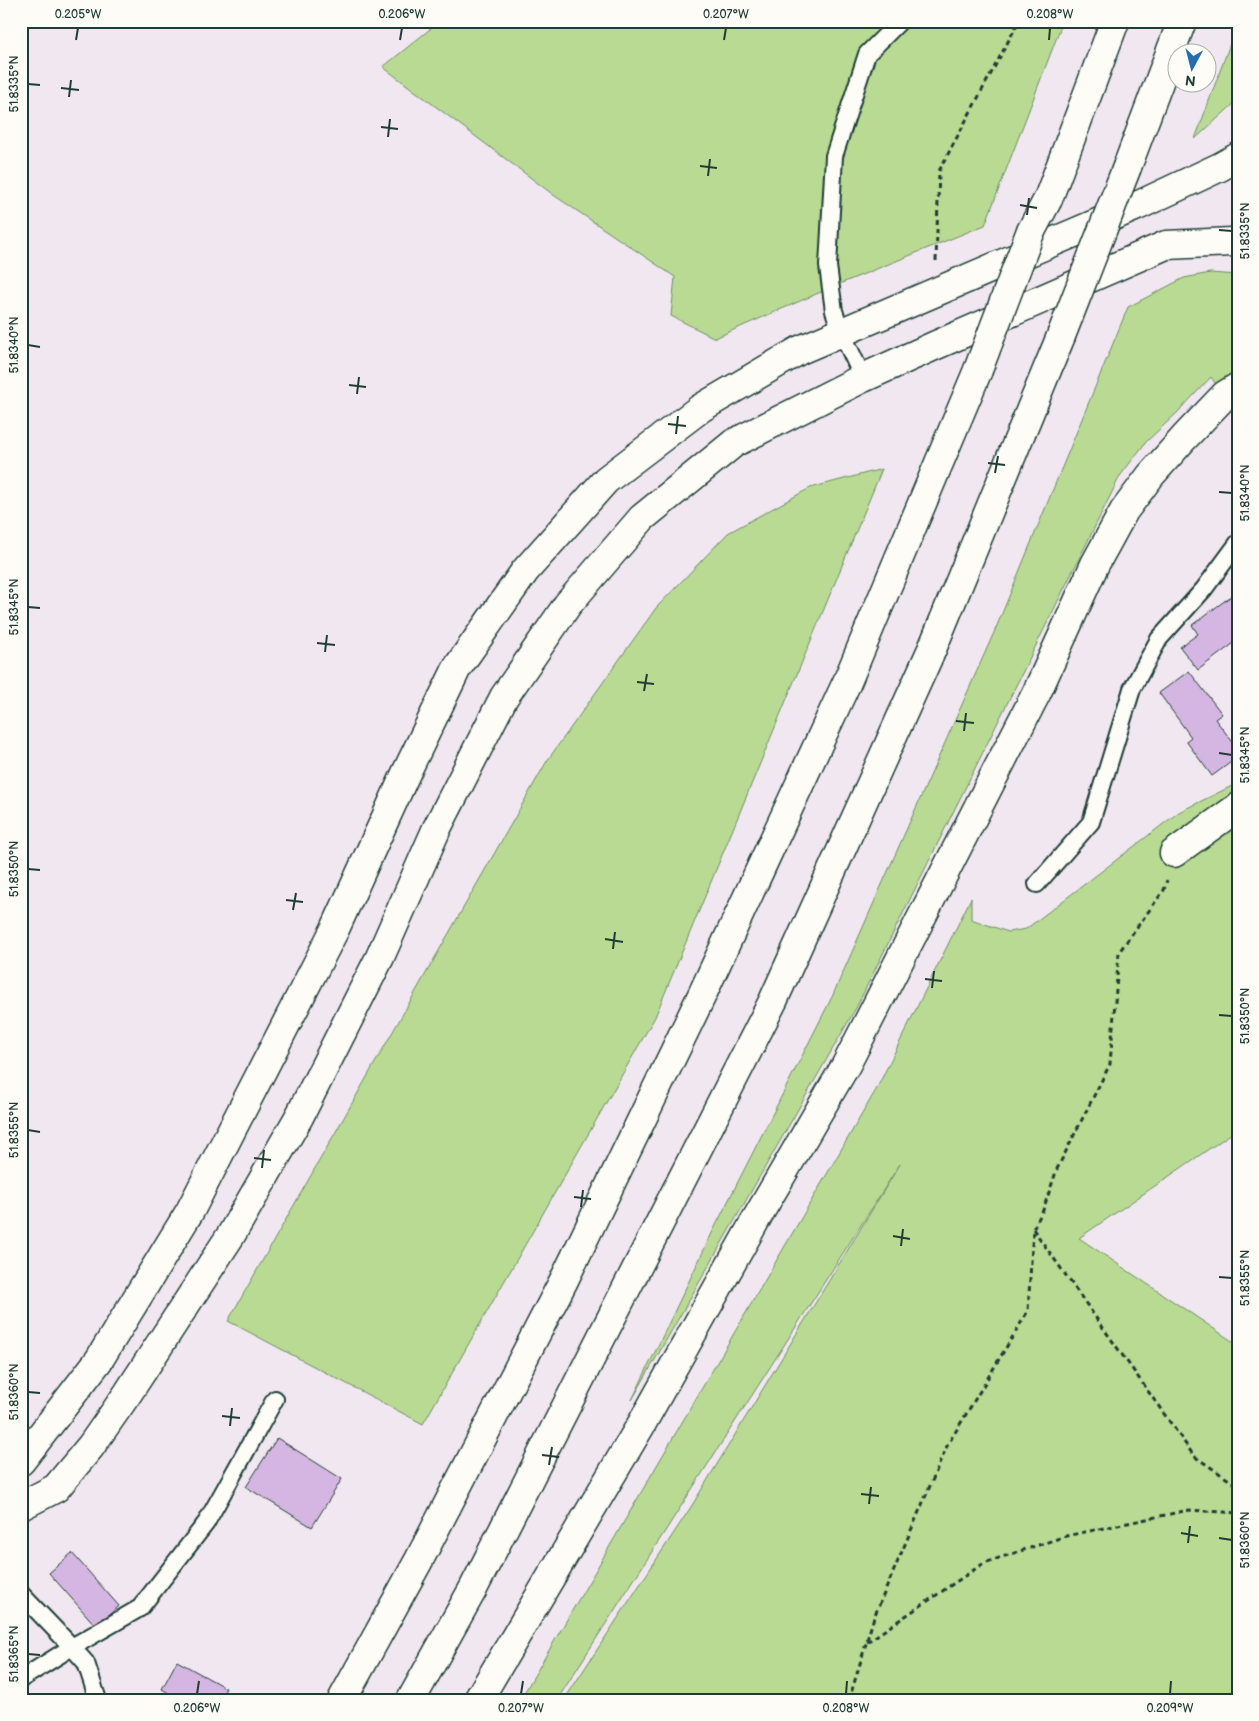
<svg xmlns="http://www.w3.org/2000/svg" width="1259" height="1721" viewBox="0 0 1259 1721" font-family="'Balsamiq Sans',sans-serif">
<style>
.green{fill:#b9da93;stroke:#6c8c64}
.building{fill:#d5b6e3;stroke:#1f3d34}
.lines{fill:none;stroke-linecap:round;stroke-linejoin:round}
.lane-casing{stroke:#1f3d34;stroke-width:20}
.street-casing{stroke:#1f3d34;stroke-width:31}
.secondary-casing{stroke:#1f3d34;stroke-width:31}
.highway-casing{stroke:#1f3d34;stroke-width:31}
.path{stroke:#1f3d34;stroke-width:3;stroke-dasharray:5 4;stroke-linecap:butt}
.lane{stroke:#fdfcf7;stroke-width:16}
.street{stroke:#fdfcf7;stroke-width:28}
.secondary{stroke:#fdfcf7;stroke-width:28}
.highway{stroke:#fdfcf7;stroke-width:28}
.highway-bridge-casing{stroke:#1f3d34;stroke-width:31;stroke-linecap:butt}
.highway-bridge{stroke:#fdfcf7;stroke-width:28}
.ticks{fill:none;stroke:#1f3d34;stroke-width:2}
.neatline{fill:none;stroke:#1f3d34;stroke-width:2}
.ticks-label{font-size:12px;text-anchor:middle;fill:#1f3d34}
</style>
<rect width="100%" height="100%" fill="#f1e7f1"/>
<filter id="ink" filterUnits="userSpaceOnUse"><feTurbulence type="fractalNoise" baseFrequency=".02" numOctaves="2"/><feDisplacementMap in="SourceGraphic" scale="10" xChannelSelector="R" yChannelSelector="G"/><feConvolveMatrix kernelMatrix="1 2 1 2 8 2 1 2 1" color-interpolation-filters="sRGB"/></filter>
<g filter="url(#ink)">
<g class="green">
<polygon points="440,21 1063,21 985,225 837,285 715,338 671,316 675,277 555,196 383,67"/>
<polygon points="1238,22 1238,100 1195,139"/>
<polygon points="1210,273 1238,275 1238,371 1217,386 1211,377 1178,412 1146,442 1120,476 856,1008 632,1400 713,1231 832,997 996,628 1128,307 1184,278"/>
<polygon points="882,469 655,1017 423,1424 228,1321 547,761 656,608 728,533 810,488"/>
<polygon points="1238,783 1238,1129 1079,1238 1238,1345 1238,1700 564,1700 691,1507 900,1164 557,1700 520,1700 876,1090 971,898 971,919 1008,932 1026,929 1179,812"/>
</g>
<g class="building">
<polygon points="1238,591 1238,640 1198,670 1180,647 1198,634 1192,625"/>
<polygon points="1189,671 1222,714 1215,719 1238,749 1238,757 1212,776 1186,741 1191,737 1159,693"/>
<polygon points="277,1438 342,1479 312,1527 246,1487"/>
<polygon points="72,1553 119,1606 96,1626 49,1573"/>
<polygon points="177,1661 226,1688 220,1700 180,1700 162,1689"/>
</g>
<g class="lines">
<defs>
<g id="lane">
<polyline points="863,378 841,331 834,311 828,266 834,156 867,54 900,21"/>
<polyline points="1037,884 1091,822 1132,689 1159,639 1204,589 1238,543"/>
<polyline points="21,1594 72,1647 21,1679"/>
<polyline points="98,1700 86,1663 72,1647 140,1608 206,1523 275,1399"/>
</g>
<polyline id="street" points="1174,853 1238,807"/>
<g id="secondary">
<polyline points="21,1461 99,1360 190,1211 335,929 407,771 457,668 525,571 606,480 701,408 800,350 1137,206 1220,167 1238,157"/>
<polyline points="21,1506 56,1488 91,1446 128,1393 231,1235 299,1117 380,957 437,828 504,697 568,604 642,518 734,443 863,378 934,346 1166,245 1232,242 1238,243"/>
</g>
<g id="highway">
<polyline points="1127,167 1182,21"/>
<polyline points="1048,199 1115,21"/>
<polyline points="342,1700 419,1560 564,1280 701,997 847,682 978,370"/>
<polyline points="411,1700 473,1589 773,1001 932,649 1061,336"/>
<polyline points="478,1700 641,1425 759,1214 846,1065 1037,692 1095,564 1124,511 1151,475 1184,438 1225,395 1238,387"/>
</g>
</defs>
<use href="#lane" class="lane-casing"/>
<use href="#street" class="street-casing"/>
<use href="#secondary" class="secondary-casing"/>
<use href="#highway" class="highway-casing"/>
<g class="path">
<polyline points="936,261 939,171 1019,21"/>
<polyline points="1033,1229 1194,1456 1238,1486"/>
<polyline points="867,1642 984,1563 1066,1536 1189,1510 1238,1513"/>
<polyline points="849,1700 874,1617 947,1446 1028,1311 1033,1229 1043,1210 1057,1169 1110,1064 1119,952 1164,890 1167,880"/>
</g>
<use href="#lane" class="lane"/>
<use href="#street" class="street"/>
<use href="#secondary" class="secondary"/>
<use href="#highway" class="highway"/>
<defs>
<g id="highway-bridge">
<polyline points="1061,336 1127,167"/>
<polyline points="978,370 1030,233 1048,199"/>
</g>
</defs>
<use href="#highway-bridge" class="highway-bridge-casing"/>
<use href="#highway-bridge" class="highway-bridge"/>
</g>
</g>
<path class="ticks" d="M 76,40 L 78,28M 400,40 L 402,28M 724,40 L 726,28M 1049,40 L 1050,28M 28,84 L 40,85M 61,88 L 79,90M 69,97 L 71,80M 381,127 L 398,129M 388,137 L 390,119M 700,166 L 717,168M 708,176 L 710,159M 1020,205 L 1037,208M 1027,215 L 1029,198M 1219,230 L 1232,231M 28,345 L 40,347M 349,385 L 366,387M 357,394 L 359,377M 668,424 L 686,426M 676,434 L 678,416M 988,463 L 1005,465M 995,473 L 998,456M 1219,492 L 1232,493M 28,607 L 40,608M 317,643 L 335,645M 325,652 L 327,635M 637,682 L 654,684M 644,691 L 647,674M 956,721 L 974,723M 964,731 L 966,713M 1219,753 L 1232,755M 28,869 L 40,870M 286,900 L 303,902M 293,910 L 296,893M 605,939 L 623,942M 613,949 L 615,932M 925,979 L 942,981M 932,988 L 934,971M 1219,1015 L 1232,1016M 28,1130 L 40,1132M 254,1158 L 271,1160M 262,1168 L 264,1150M 574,1197 L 591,1199M 581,1207 L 583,1190M 893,1236 L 910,1239M 901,1246 L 903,1229M 1219,1277 L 1232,1278M 28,1392 L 40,1393M 222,1416 L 240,1418M 230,1426 L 232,1408M 542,1455 L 559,1457M 549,1465 L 552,1447M 861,1494 L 879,1496M 869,1504 L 871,1487M 1181,1533 L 1198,1536M 1219,1538 L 1232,1540M 1188,1543 L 1190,1526M 28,1654 L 40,1655M 197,1694 L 199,1681M 521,1694 L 523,1681M 846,1694 L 847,1681M 1170,1694 L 1171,1681"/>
<rect width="1259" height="1721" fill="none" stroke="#fdfcf7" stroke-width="55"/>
<g transform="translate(1192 68) rotate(187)"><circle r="24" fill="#fdfcf7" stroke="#a4b0a9"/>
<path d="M0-4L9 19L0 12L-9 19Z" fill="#1f6fb2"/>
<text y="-8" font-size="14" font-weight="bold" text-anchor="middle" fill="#1f3d34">N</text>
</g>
<rect x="28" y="28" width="1204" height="1666" class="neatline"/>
<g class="ticks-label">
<text x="78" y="18">0.205°W</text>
<text x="402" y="18">0.206°W</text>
<text x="726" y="18">0.207°W</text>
<text x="1050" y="18">0.208°W</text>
<text transform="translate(14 84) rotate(-90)" y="4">51.8335°N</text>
<text transform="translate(1245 231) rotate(-90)" y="4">51.8335°N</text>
<text transform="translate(14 345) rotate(-90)" y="4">51.8340°N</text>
<text transform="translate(1245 493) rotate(-90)" y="4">51.8340°N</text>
<text transform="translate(14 607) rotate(-90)" y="4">51.8345°N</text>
<text transform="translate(1245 755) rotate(-90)" y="4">51.8345°N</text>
<text transform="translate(14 869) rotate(-90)" y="4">51.8350°N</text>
<text transform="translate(1245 1016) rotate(-90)" y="4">51.8350°N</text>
<text transform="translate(14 1130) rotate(-90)" y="4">51.8355°N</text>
<text transform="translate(1245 1278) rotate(-90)" y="4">51.8355°N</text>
<text transform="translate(14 1392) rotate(-90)" y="4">51.8360°N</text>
<text transform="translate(1245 1540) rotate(-90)" y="4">51.8360°N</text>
<text transform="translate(14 1654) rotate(-90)" y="4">51.8365°N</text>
<text x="197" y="1712">0.206°W</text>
<text x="521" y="1712">0.207°W</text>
<text x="846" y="1712">0.208°W</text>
<text x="1170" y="1712">0.209°W</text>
</g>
</svg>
